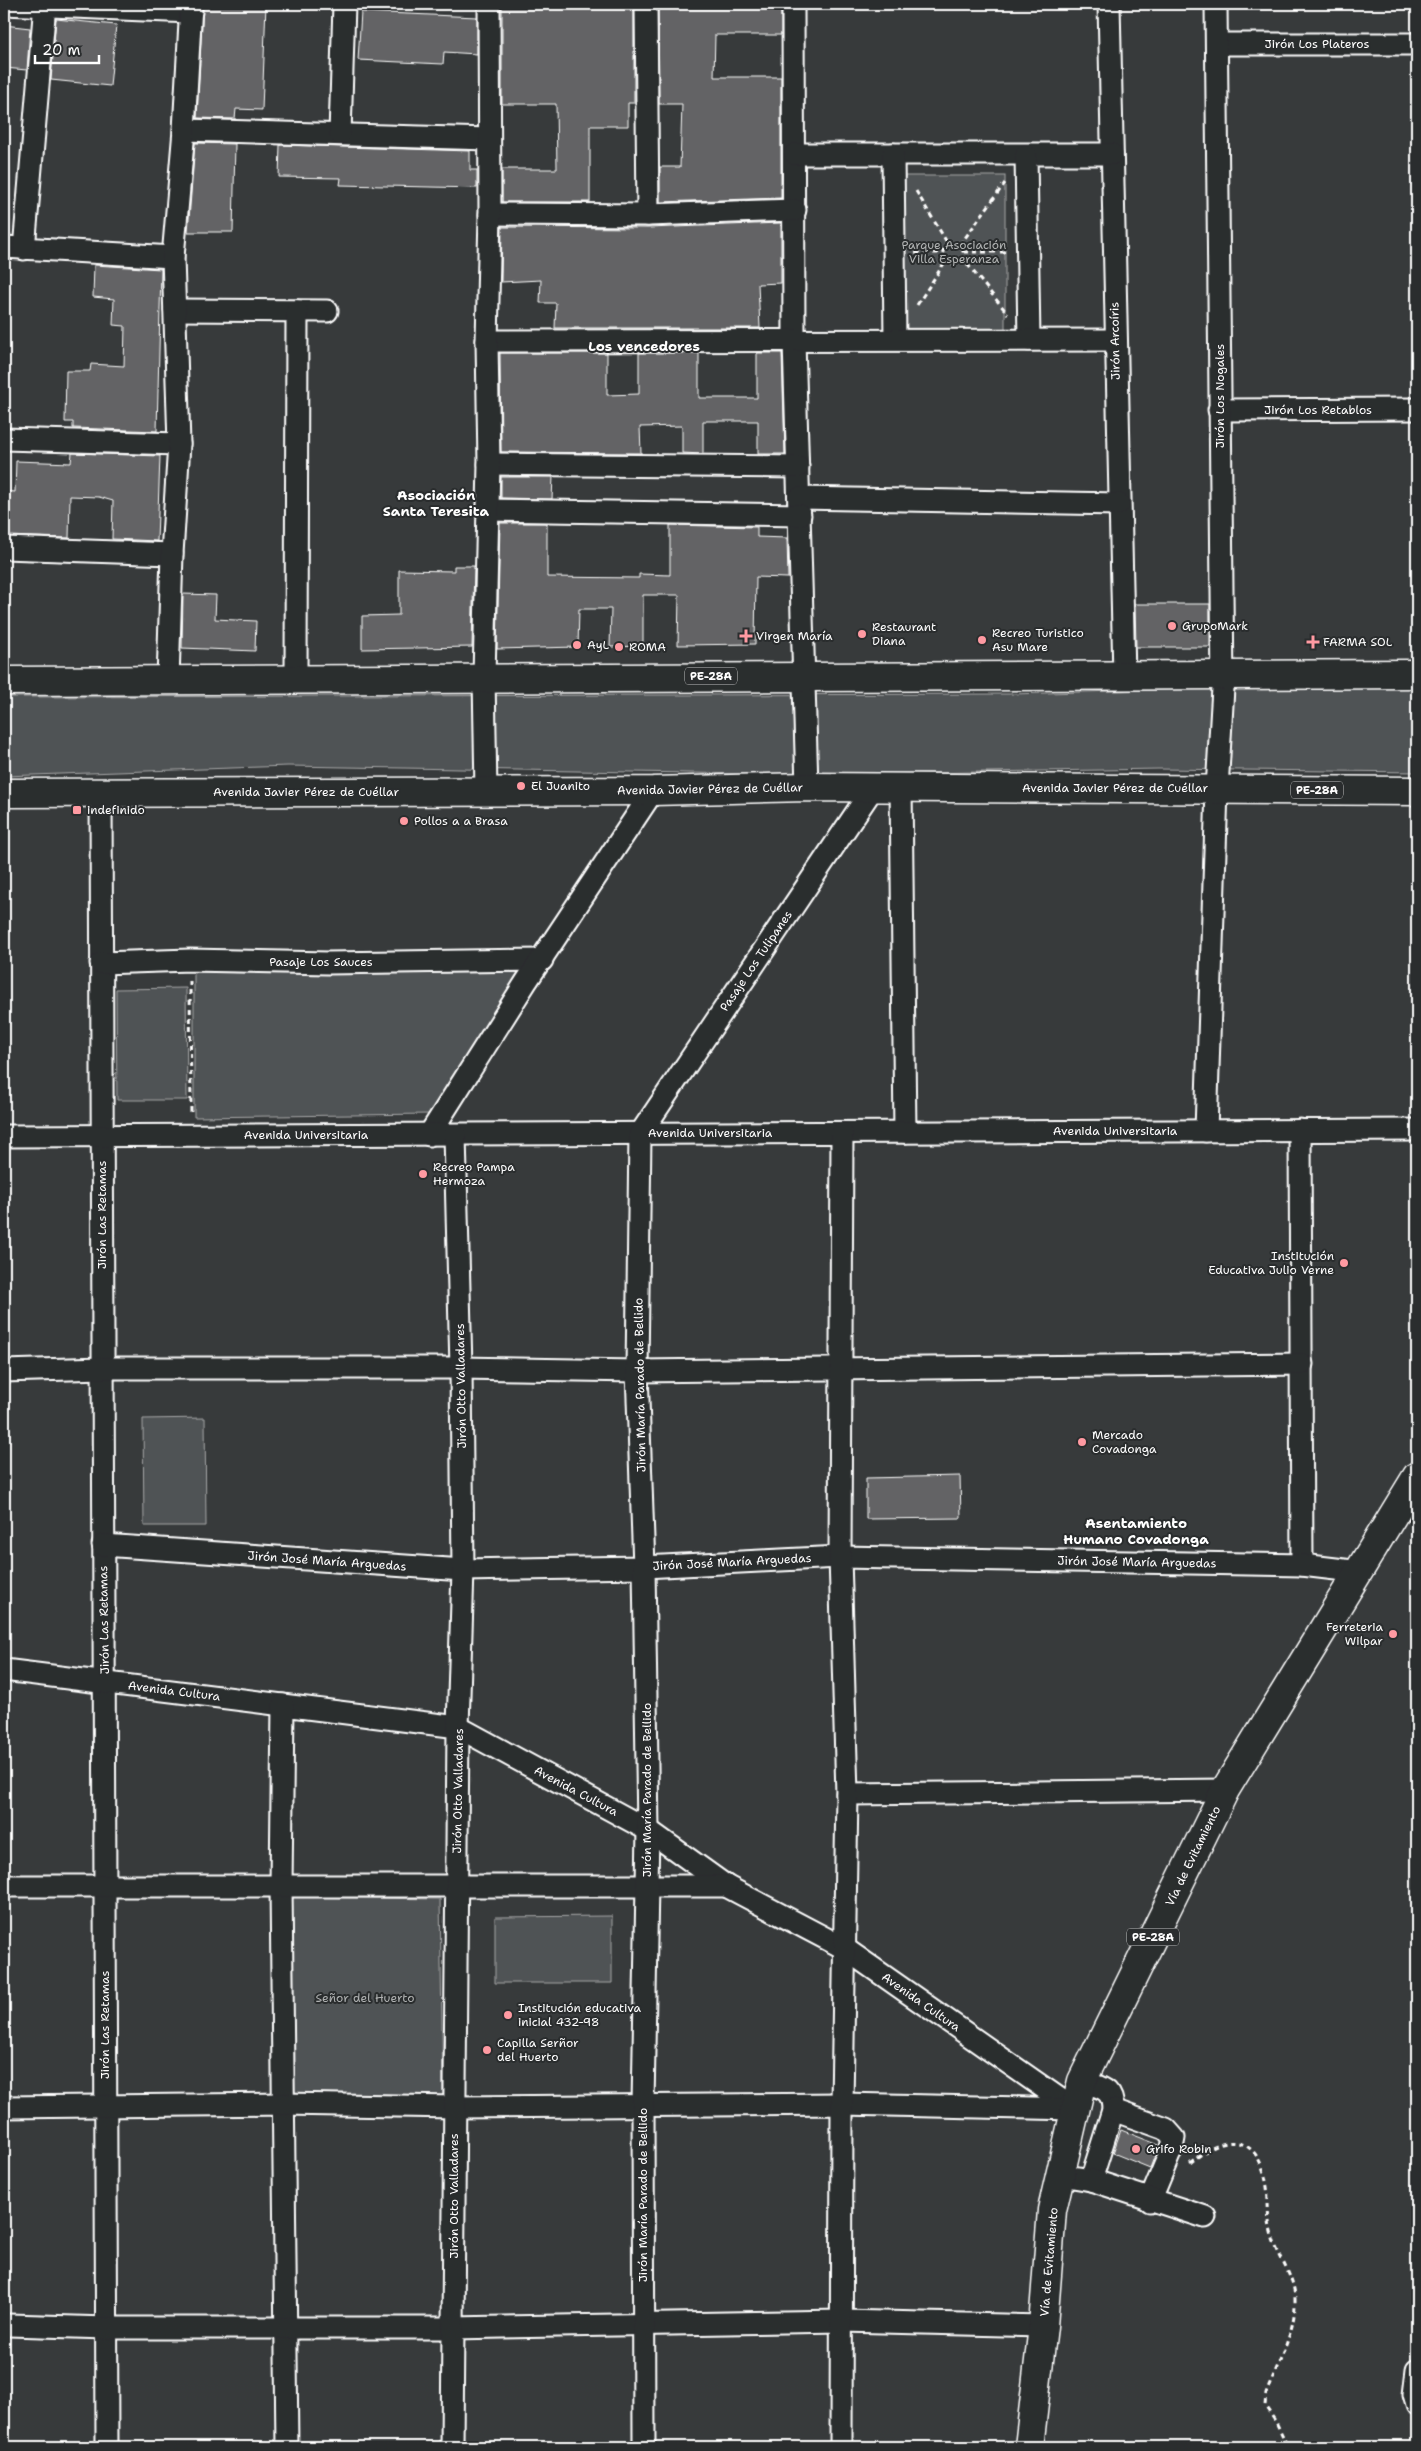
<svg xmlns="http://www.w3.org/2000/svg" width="1421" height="2451" viewBox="0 0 1421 2451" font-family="'Shantell Sans',sans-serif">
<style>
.green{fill:#505354;stroke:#a8a9aa}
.building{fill:#636465;stroke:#fff}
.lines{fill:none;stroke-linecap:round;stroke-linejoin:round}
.minor-casing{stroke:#fff;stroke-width:25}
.highway-casing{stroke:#fff;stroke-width:31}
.path{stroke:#fff;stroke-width:3;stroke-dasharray:5 4;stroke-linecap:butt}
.minor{stroke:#2a2d2e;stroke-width:21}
.highway{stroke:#2a2d2e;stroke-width:28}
.poi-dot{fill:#ff9aa2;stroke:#2a2d2e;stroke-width:2}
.labels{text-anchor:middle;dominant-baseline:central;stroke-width:4;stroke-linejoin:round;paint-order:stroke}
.shield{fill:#2a2d2e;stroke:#bfc0c0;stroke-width:1}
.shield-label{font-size:11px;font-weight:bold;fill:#fff}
.street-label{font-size:12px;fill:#fff;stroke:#2a2d2e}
.park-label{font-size:12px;fill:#b0b2b2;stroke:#2a2d2e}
.poi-label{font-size:12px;fill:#fff;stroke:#2a2d2e;text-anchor:start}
.neighbourhood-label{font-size:14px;font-weight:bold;fill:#fff;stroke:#2a2d2e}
</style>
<rect width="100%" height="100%" fill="#373a3b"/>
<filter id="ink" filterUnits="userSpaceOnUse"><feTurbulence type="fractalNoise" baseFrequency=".02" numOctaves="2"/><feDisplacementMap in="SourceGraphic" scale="10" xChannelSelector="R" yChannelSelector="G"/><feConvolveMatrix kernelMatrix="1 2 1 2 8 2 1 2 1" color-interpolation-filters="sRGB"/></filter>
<g filter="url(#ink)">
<g class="green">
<rect x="903" y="176" width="102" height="153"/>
<polygon points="1223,688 1417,688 1417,772 1159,769 806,775 288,766 4,776 4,697 1012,694"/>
<polygon points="194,972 523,972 430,1114 194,1117"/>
<polygon points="186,988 187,1100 117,1100 116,989"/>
<polygon points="205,1418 206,1526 144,1526 143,1419"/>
<polygon points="287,1897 440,1899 443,2097 289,2098"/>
<polygon points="612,1916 612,1983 495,1983 495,1917"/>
</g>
<g class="building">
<polygon points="203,4 266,4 262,110 236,109 235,119 197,118"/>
<polygon points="502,4 634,4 634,103 628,103 628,126 590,126 590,202 502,202 502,169 557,169 556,104 502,104"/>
<polygon points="658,4 781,4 781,35 715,35 714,77 781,77 781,198 660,202 660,167 680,167 682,104 659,104"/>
<polygon points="361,12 477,17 477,54 444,52 443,64 358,60"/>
<polygon points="56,19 116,25 110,86 51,80"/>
<polygon points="4,25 30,28 27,70 4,68"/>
<polygon points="195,143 235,144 233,232 188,232"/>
<polygon points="280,145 470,151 470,170 477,170 477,188 340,185 341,178 279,177"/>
<polygon points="781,223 781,283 758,284 760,328 555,328 556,303 540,303 541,280 501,282 502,227 648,228"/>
<polygon points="94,265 161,269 157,431 73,428 73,422 65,422 66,371 90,371 91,364 124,366 125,326 113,325 114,299 93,297"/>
<polygon points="500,353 607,353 607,395 639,394 639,353 699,353 699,398 757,398 757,353 782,353 785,454 758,454 758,421 703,421 703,454 682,453 682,426 640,427 641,453 501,452"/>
<polygon points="72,453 160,456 157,541 112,539 113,501 99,497 70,496 69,538 4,536 4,491 15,492 16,461 71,463"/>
<polygon points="501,477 553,477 552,499 501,498"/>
<polygon points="500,523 547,523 547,577 639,578 639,574 670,575 670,525 757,527 757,537 787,538 788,578 756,577 755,644 678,645 679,595 643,595 643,646 610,647 611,609 579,609 578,647 497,649"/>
<polygon points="454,566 474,566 472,647 362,649 362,616 399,615 399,570 454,571"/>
<polygon points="183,594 216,595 215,619 256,621 255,651 182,648"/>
<polygon points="1135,604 1210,604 1210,647 1136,647"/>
<polygon points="960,1476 961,1518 866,1519 866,1478"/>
<polygon points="1121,2130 1159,2145 1150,2168 1113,2153"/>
</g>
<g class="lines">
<defs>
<g id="minor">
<polyline points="4,4 191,12"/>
<polyline points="646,4 648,215"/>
<polyline points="793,4 794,341 807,787"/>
<polyline points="1109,4 1124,677"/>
<polyline points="1218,44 1417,44"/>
<polyline points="184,130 489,139"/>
<polyline points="340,134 344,4"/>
<polyline points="795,154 1112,154"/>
<polyline points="893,154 895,339"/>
<polyline points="1026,155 1029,340"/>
<polyline points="490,214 648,215 795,210"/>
<polyline points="4,247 173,257"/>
<polyline points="24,249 45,4"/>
<polyline points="175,310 327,311"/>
<polyline points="487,341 1115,340"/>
<polyline points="1219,410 1417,409"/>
<polyline points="4,439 179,444"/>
<polyline points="489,464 798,467"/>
<polyline points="799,498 1119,504"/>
<polyline points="487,510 800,515"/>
<polyline points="4,548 172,554"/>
<polyline points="296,679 297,311"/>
<polyline points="168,680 172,554 179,444 173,257 184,130 191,4"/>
<polyline points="901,788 905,1132"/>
<polyline points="486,792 484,677 489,464 487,341 490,214 489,4"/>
<polyline points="101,793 107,2447"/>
<polyline points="101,963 190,960 328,963 542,960"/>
<polyline points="1300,1130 1302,1565"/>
<polyline points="1206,1131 1217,789 1223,688 1216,4"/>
<polyline points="429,1135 526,982 653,791"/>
<polyline points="4,1136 1417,1130"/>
<polyline points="4,1371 103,1368 461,1368 637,1371 1302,1364"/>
<polyline points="103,1545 463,1570 644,1567 840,1557 1302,1565 1361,1572"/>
<polyline points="4,1670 458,1727 648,1830 726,1886 844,1948 1074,2109"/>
<polyline points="283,1705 281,1886 287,2447"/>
<polyline points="847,1794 1225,1790"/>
<polyline points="4,1886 726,1886"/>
<path d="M 1082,2081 C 1100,2088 1113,2087 1113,2110 L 1091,2180"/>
<polyline points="4,2107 283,2104 455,2107 842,2104 1074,2109"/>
<polyline points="1113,2110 1166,2129 1174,2138 1172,2148 1150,2201"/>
<polyline points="1061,2175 1091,2180 1205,2217"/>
<polyline points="9,2325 107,2328 453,2328 842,2321 1043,2326"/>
<polyline points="1417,2370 1414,2395 1417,2405"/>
<polyline points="452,2447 458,1727 463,1570 461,1368 455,1135"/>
<polyline points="644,2447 643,2104 648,1830 644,1567 637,1371 640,1134 873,788"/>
<polyline points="841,2447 842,2104 847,1794 840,1557 842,1133"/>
</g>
<g id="highway">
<polyline points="4,681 1417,674"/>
<polyline points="4,793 653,791 807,787 1417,791"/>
<polyline points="1029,2447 1043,2326 1052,2210 1082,2081 1225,1790 1417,1476"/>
</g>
</defs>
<use href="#minor" class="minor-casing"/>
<use href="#highway" class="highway-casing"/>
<g class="path">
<polyline points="916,191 948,244"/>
<polyline points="960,245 1005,183"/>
<polyline points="964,252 1007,252"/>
<polyline points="915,253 942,253"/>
<path d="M 963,259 C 952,269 939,262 944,247 L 954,243 C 963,246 964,250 963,259 L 1008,314"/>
<polyline points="917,305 945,262"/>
<polyline points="190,981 191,1115"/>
<path d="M 1190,2163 C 1226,2132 1259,2133 1267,2187 C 1269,2202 1267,2218 1271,2232 C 1276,2255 1295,2276 1295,2300 C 1296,2331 1277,2365 1266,2394 L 1265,2406 L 1276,2422 L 1288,2447"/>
</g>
<use href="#minor" class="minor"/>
<use href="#highway" class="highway"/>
</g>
</g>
<g class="poi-dot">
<circle cx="1172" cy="626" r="5"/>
<circle cx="862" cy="634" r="5"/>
<path d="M743.5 628.5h5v5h5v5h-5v5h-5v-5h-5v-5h5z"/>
<circle cx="982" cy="640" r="5"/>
<path d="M1310.5 634.5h5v5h5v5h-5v5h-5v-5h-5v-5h5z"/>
<circle cx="577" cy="645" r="5"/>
<circle cx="619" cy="647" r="5"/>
<circle cx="521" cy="786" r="5"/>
<rect x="72" y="805" width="10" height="10" rx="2.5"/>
<circle cx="404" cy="821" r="5"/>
<circle cx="423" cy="1174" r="5"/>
<circle cx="1344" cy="1263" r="5"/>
<circle cx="1082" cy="1442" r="5"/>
<circle cx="1393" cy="1634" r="5"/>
<circle cx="508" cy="2015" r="5"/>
<circle cx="487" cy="2050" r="5"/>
<circle cx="1136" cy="2149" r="5"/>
</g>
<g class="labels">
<g class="shield">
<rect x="685" y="667.5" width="52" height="17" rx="4"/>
<rect x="1291" y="781.5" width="52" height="17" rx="4"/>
<rect x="1127" y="1928.5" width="52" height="17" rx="4"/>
</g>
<g class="shield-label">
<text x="711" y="676">PE-28A</text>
<text x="1317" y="790">PE-28A</text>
<text x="1153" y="1937">PE-28A</text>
</g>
<g class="street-label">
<text x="1317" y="44">Jirón Los Plateros</text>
<text transform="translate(1115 341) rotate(-91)">Jirón Arcoíris</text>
<text transform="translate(1220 396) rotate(-90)">Jirón Los Nogales</text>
<text x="1318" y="410">Jirón Los Retablos</text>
<text x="1115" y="788">Avenida Javier Pérez de Cuéllar</text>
<text transform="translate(710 789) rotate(-1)">Avenida Javier Pérez de Cuéllar</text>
<text x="306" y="792">Avenida Javier Pérez de Cuéllar</text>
<text transform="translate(756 961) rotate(-56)">Pasaje Los Tulipanes</text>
<text x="321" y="962">Pasaje Los Sauces</text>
<text x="1115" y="1131">Avenida Universitaria</text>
<text x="710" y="1133">Avenida Universitaria</text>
<text x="306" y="1135">Avenida Universitaria</text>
<text transform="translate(102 1215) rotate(-90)">Jirón Las Retamas</text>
<text transform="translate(640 1385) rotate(-91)">Jirón María Parado de Bellido</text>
<text transform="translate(461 1386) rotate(-91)">Jirón Otto Valladares</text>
<text transform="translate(327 1561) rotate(4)">Jirón José María Arguedas</text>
<text transform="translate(732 1562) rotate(-3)">Jirón José María Arguedas</text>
<text transform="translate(1137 1562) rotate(1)">Jirón José María Arguedas</text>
<text transform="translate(104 1620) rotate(-91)">Jirón Las Retamas</text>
<text transform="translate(174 1691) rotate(7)">Avenida Cultura</text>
<text transform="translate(647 1790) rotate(-90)">Jirón María Parado de Bellido</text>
<text transform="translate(458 1791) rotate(-89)">Jirón Otto Valladares</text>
<text transform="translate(576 1791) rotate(28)">Avenida Cultura</text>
<text transform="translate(1193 1856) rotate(-64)">Vía de Evitamiento</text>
<text transform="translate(921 2002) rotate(35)">Avenida Cultura</text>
<text transform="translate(105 2025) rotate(-90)">Jirón Las Retamas</text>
<text transform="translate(643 2195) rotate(-90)">Jirón María Parado de Bellido</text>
<text transform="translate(454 2196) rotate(-90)">Jirón Otto Valladares</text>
<text transform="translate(1049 2262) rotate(-85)">Vía de Evitamiento</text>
</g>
<g class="park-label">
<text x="954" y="245">Parque Asociación<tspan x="954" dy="14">Villa Esperanza</tspan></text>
<text x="365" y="1998">Señor del Huerto</text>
</g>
<g class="poi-label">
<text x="1182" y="626">GrupoMark</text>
<text x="872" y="627">Restaurant<tspan x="872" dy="14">Diana</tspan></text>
<text x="992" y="633">Recreo Turistico<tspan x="992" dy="14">Asu Mare</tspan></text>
<text x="756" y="636">Virgen María</text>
<text x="1323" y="642">FARMA SOL</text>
<text x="587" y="645">AyL</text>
<text x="629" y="647">ROMA</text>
<text x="531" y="786">El Juanito</text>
<text x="87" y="810">indefinido</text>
<text x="414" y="821">Pollos a a Brasa</text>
<text x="433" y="1167">Recreo Pampa<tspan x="433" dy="14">Hermoza</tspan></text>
<text x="1334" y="1256" text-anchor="end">Institución<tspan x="1334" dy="14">Educativa Julio Verne</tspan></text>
<text x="1092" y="1435">Mercado<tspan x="1092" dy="14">Covadonga</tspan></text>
<text x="1383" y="1627" text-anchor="end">Ferreteria<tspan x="1383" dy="14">Wilpar</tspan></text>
<text x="518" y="2008">Institución educativa<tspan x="518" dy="14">inicial 432-98</tspan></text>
<text x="497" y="2043">Capilla Serñor<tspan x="497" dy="14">del Huerto</tspan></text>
<text x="1146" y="2149">Grifo Robin</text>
</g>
<g class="neighbourhood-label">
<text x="644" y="346">Los vencedores</text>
<text x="436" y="495">Asociación<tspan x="436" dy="16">Santa Teresita</tspan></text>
<text x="1136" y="1523">Asentamiento<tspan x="1136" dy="16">Humano Covadonga</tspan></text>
</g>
</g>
<rect width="1421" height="2451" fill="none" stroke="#2a2d2e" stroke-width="20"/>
<rect x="10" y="10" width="1401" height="2431" fill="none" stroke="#fff" stroke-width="2" filter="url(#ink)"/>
<path d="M35 55v8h64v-8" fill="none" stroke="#ffffff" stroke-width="2.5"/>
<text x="42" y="55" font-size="15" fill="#ffffff" stroke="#2a2d2e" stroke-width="4" paint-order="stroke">20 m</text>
</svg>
